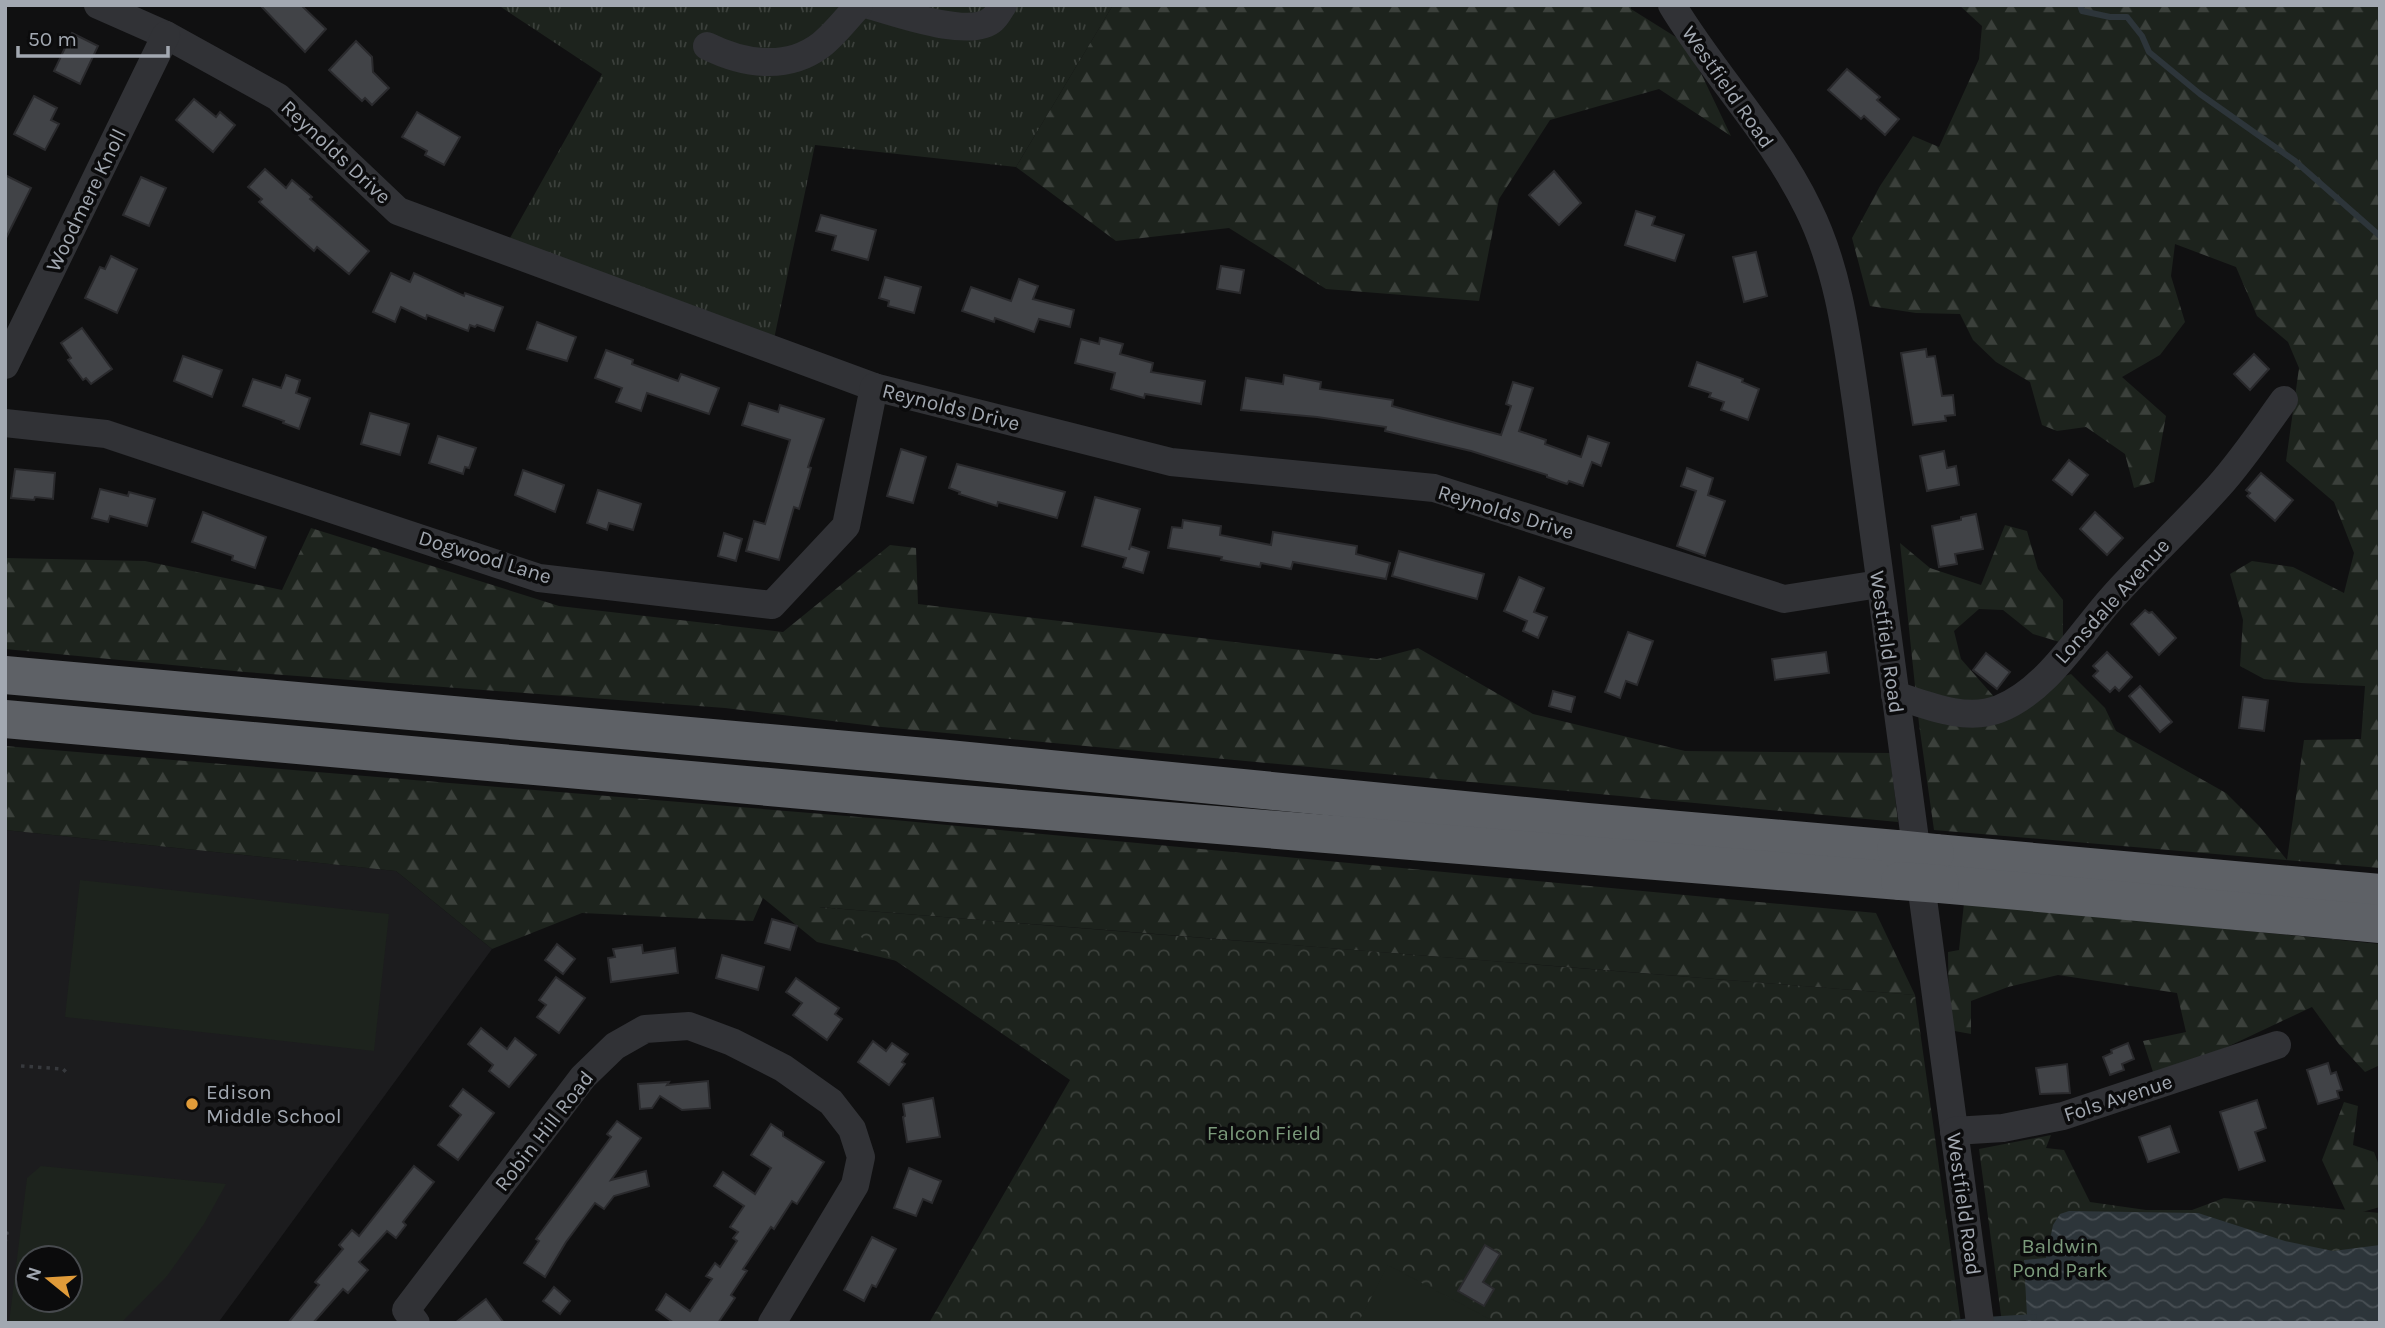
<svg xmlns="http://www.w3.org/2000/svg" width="2385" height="1328" viewBox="0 0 2385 1328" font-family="Karla,sans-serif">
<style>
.built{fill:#1c1c1e;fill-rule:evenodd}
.grass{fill:url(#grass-tufts)}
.forest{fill:url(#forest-firs)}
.park{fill:url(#park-crowns)}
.pitch{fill:#1d231d;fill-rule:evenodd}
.water{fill:url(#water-waves)}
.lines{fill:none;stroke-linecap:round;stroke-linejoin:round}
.stream{stroke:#2d353a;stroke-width:6}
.building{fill:#414347;stroke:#2a2a2d;stroke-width:2}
.path{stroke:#37393d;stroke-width:3.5;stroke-dasharray:3.5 5;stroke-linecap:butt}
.minor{stroke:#313236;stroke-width:28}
.highway{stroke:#5e6166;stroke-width:38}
.highway-bridge{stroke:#5e6166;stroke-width:38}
.poi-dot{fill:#e09b39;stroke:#0b0b0c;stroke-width:2.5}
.labels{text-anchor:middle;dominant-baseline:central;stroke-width:7;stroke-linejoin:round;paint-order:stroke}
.street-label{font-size:21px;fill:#a2a8b1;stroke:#0b0b0c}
.poi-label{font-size:21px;fill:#a2a8b1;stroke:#0b0b0c;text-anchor:start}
.park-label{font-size:21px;fill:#7b9a7b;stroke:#0b0b0c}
</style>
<defs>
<pattern id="grass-tufts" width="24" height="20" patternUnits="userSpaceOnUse" patternTransform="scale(1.75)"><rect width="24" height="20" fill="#1d231d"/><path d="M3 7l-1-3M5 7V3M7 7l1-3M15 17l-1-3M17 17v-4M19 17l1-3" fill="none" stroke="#3b403b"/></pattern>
<pattern id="forest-firs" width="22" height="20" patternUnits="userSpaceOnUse" patternTransform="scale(1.75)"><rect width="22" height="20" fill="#1d231d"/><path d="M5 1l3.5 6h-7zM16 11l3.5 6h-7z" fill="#3b403b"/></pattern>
<pattern id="park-crowns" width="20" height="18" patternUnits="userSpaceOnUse" patternTransform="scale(1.75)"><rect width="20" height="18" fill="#1d231d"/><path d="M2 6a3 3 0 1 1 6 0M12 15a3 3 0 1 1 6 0" fill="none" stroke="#3b403b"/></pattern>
<pattern id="water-waves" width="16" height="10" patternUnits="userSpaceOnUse" patternTransform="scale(1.75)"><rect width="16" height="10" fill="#2d353a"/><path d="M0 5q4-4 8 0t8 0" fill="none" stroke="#484f54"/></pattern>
</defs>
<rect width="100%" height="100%" fill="#101011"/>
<path class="built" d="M 5,830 L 396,871 L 492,949 L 218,1323 L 5,1323 ZM 28,1258 L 70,1258 L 70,1300 L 28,1300 Z"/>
<polygon class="grass" points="498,5 1113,5 1016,167 815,145 770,358 501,254 602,74"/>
<g class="forest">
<polygon points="1113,5 1631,5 1631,9 1687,44 1731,136 1659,89 1550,120 1499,199 1479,301 1326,289 1229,228 1116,241 1016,167"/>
<polygon points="1959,5 2380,5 2380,868 1934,830 1919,724 1900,543 1930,568 1981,585 2005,525 2027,531 2038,569 2063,600 2063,643 2033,634 2003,610 1979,609 1954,631 1961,659 1996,699 2071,674 2105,708 2116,731 2226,793 2259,826 2287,860 2304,740 2361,739 2365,686 2301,683 2264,679 2240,666 2243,620 2230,574 2252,561 2293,567 2344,593 2354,553 2334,502 2286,461 2299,368 2288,342 2257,316 2236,267 2175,244 2171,276 2185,322 2160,355 2122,377 2166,416 2154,482 2134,488 2125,454 2086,427 2057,431 2042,425 2030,382 1996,362 1973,340 1960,314 1916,313 1870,306 1852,238 1880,186 1913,136 1939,147 1979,59 1982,26"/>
<polygon points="311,528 559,606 783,632 890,545 916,548 918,604 1377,659 1418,648 1533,714 1685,751 1890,753 1898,822 882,727 725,708 245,672 5,649 5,558 145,561 282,590"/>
<polygon points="5,746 895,820 1876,913 1915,995 819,907 897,961 817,942 763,898 753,921 582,913 492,949 396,871 5,830"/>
<polygon points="1964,903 2380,944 2380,1065 2365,1072 2339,1044 2312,1007 2208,1056 2153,1072 2143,1041 2186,1032 2177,993 2058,975 2008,987 1971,1001 1971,1034 1949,1030 1948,952 1959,950"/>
<polygon points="2344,1102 2358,1106 2353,1145 2374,1152 2380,1168 2380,1207 2348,1216 2322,1160"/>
</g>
<g class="park">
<polygon points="817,907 1915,995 1961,1323 929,1323 1070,1080"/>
<polygon points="2051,1135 2046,1148 2064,1150 2090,1202 2146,1210 2192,1210 2224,1198 2380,1213 2380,1323 2002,1323 1979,1149"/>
</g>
<g class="pitch">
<polygon points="80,880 389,914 374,1051 65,1017"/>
<path d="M 41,1166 L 226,1184 L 204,1224 L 167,1276 L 121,1323 L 9,1323 L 27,1178 ZM 28,1258 L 70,1258 L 70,1300 L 28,1300 Z"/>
<polygon points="1388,1265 1497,1323 1358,1323"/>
</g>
<polygon class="water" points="2069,1211 2198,1213 2285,1241 2333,1251 2380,1245 2380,1323 2025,1323 2027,1316 2024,1260 2046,1258 2053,1225 2060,1214"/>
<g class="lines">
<g class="stream">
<polyline points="2080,5 2082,11 2110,17 2127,17 2142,36 2149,52 2200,94 2295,161 2380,236"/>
<polyline points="1985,1320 2034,1317"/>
<polyline points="1953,1323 1971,1321"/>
</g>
</g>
<g class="building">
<polygon points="260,5 301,5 326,29 305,52"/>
<polygon points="72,33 98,46 80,84 54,71"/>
<polygon points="356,41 372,57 373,72 389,88 372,105 365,98 362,101 329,70"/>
<polygon points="1847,69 1880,97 1877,100 1899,119 1885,135 1864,116 1861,119 1828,90"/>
<polygon points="34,96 57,108 51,120 59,124 45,150 14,134"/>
<polygon points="194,99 216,117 220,112 235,125 213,152 176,120"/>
<polygon points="417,112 460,137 444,165 425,155 427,151 402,137"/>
<polygon points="265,169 286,188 292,180 312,197 310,199 369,251 349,274 317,247 314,251 259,202 262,199 248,187"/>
<polygon points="1554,171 1581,203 1559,225 1529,195"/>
<polygon points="5,175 31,188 5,240"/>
<polygon points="141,177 166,188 149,226 123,215"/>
<polygon points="1636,211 1655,217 1652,225 1684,235 1675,261 1625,245"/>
<polygon points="821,215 876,230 868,260 832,250 836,236 816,231"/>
<polygon points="1756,252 1767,296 1744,302 1733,257"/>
<polygon points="111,256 137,269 117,313 85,298 100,267 105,269"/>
<polygon points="1221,266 1244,270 1240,293 1217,289"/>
<polygon points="391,273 410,282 414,273 464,296 465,293 503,307 494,331 477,325 475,327 470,325 468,331 427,315 426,319 401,307 395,322 373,312"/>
<polygon points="885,277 921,287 914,313 888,306 889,301 879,298"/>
<polygon points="1019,279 1038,286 1033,299 1074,310 1070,327 1039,319 1034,332 995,318 994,322 962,311 971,287 1011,301"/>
<polygon points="537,322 576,337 567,361 527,349"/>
<polygon points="82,328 112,369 91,384 86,378 83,380 68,360 71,358 61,343"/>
<polygon points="1100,338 1123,344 1120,354 1153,363 1151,372 1205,381 1201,404 1145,394 1144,398 1111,389 1115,373 1075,363 1081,339 1099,344"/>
<polygon points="1926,349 1927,357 1935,356 1942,396 1953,395 1955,415 1945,416 1946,421 1913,425 1901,353"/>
<polygon points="606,350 633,360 632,364 678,381 681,374 719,388 709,414 647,393 641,411 616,402 622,388 595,378"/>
<polygon points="2254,354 2269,369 2250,390 2234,374"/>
<polygon points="183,356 222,370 212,397 174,381"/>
<polygon points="1697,362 1743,379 1742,382 1759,389 1748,420 1721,410 1724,402 1709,397 1711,393 1689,386"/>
<polygon points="286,375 300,380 296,393 310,398 299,429 283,423 284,421 243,406 253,379 281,388"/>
<polygon points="1284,375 1321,382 1320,389 1393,400 1392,406 1501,435 1511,406 1506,404 1513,382 1533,388 1519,431 1546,440 1545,444 1581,457 1588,436 1609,443 1601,466 1592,462 1583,486 1569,481 1567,484 1547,477 1547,475 1471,451 1385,431 1386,427 1317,417 1241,410 1246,378 1283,384"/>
<polygon points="749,403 778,412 780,405 824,419 808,467 811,468 799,509 794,507 779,560 746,551 754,521 765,524 790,440 742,425"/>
<polygon points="370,413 409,424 400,455 361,444"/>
<polygon points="438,436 476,448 469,468 465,467 463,474 429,463"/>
<polygon points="901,449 926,457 913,503 887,496"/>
<polygon points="1944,451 1947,468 1956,466 1959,485 1927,491 1920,456"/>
<polygon points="2069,460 2088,475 2072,495 2053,480"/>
<polygon points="957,464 1065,492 1057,518 998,502 997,506 959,494 960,492 949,488"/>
<polygon points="1687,468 1713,478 1708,495 1725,501 1705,556 1677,546 1696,491 1681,486"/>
<polygon points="15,469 55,473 53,499 35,497 34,500 11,498"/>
<polygon points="523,470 564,485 555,512 515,495"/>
<polygon points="2261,473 2293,500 2275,521 2247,496 2250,493 2246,490"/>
<polygon points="100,489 128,496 129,492 155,499 147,526 110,516 108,522 92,518"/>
<polygon points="598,490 641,504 633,530 609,523 607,530 587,523"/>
<polygon points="1095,497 1140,509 1129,550 1130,546 1149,552 1143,573 1123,567 1126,558 1082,546"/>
<polygon points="203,512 266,537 255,568 232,560 233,556 192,542"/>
<polygon points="2095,512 2123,538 2107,555 2080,529"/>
<polygon points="1976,514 1983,549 1955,554 1957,564 1939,567 1932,526 1961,520 1961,517"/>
<polygon points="1183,520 1221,526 1220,535 1271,545 1273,532 1357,546 1356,554 1390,563 1386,579 1293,562 1291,569 1261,563 1260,567 1221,560 1222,557 1168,548 1172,527 1182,528"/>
<polygon points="724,533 742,539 736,561 718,556"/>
<polygon points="1399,551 1484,574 1477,599 1392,576"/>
<polygon points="1519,577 1544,588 1534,612 1547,617 1538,638 1523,631 1527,621 1504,611"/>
<polygon points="2145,610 2149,613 2152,612 2176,638 2159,655 2131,624"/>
<polygon points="1628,632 1653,641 1637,685 1626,681 1620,698 1605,692"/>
<polygon points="1826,652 1829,673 1775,680 1772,659"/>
<polygon points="2107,652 2132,677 2119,691 2115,687 2110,692 2093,676 2098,671 2093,666"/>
<polygon points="1986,653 2010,672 1997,689 1973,670"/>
<polygon points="2140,686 2172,722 2160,732 2129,696"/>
<polygon points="1553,691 1575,697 1571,712 1549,706"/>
<polygon points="2243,697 2268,700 2264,731 2239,728"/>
<polygon points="772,919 797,926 790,950 765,943"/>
<polygon points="557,944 575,959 563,974 545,960"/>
<polygon points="642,945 643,953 675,948 678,973 611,982 608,958 615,957 613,949"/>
<polygon points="722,955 764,967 758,990 716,978"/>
<polygon points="556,977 585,998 559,1033 537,1017 546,1005 539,1000"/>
<polygon points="796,978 839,1008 835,1014 842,1019 827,1040 793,1015 802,1003 786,992"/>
<polygon points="481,1028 507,1049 515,1038 536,1055 509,1087 489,1071 493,1065 468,1044"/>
<polygon points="873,1041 886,1051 892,1043 908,1054 902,1062 905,1064 889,1085 858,1062"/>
<polygon points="2128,1043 2134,1059 2122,1064 2124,1070 2110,1075 2103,1057 2112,1053 2111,1050"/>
<polygon points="2328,1063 2331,1074 2336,1072 2342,1090 2337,1091 2339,1098 2318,1104 2307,1070"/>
<polygon points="2067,1064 2070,1093 2040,1094 2036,1068"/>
<polygon points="708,1081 710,1108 682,1110 660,1096 652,1108 640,1109 638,1084 669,1082 667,1085"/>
<polygon points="463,1089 494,1113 458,1160 438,1145 461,1115 450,1106"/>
<polygon points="933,1098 940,1137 907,1142 903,1117 905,1116 903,1104"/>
<polygon points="2257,1100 2266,1128 2255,1132 2265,1161 2239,1170 2220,1112"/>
<polygon points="617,1121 641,1138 611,1180 646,1171 649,1186 614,1196 604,1209 595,1203 566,1242 545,1277 524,1263 539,1241 536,1239 611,1137 607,1134"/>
<polygon points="771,1124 783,1132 783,1136 824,1162 797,1204 792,1201 774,1229 771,1227 743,1269 747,1271 731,1295 735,1298 718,1323 674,1323 656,1310 666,1294 690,1311 712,1279 706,1276 715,1263 720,1267 737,1241 733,1238 738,1232 730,1227 744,1206 714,1186 723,1172 755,1194 771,1168 751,1155"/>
<polygon points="2170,1126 2179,1152 2148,1162 2139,1137"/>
<polygon points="414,1166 434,1182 403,1222 406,1225 396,1238 387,1231 359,1262 368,1270 348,1293 343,1289 313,1323 288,1323 319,1285 315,1282 343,1249 339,1245 352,1230 359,1236"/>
<polygon points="909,1168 941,1181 932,1203 923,1199 916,1216 894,1208"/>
<polygon points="872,1237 896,1249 876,1287 872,1285 864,1301 844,1290"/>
<polygon points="1485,1245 1500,1254 1483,1282 1494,1289 1484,1306 1458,1291"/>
<polygon points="554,1287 570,1301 560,1314 543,1301"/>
<polygon points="486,1299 504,1323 455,1323"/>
</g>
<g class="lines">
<g class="path">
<polyline points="21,1066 63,1069 68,1074"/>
<polyline points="5,1233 7,1233 5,1243"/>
</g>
<g class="minor">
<polyline points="98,5 166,35 278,97 398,211 874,387 1171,462 1434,488 1784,599 1879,584"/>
<path d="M 869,5 C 895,12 971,40 993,19 C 997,16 1000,9 1003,5"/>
<path d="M 1672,5 C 1714,75 1772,134 1808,208 C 1839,270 1847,340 1857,408 L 1980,1323"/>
<path d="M 707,46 C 743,64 787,71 821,45 C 835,34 847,18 859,5"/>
<polyline points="5,365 166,35"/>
<polyline points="5,423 106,434 539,578 772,605 846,526 874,387"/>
<path d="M 1895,695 C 1926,705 1966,722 1999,709 C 2046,691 2079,635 2112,598 C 2147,559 2185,524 2219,486 C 2243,459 2263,429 2284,400"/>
<polyline points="1954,1131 2003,1128 2063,1116 2277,1045"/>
<polyline points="416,1323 406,1310 583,1077 615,1046 645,1029 689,1026 732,1042 783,1068 831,1102 852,1129 861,1157 855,1185 772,1323"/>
</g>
<g class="highway">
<polyline points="5,675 948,759 1587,822 1896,849"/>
<polyline points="5,719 949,803 1900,881"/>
<polyline points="1935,853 2380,893"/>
<polyline points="1940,884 2380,924"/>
</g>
<g class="highway-bridge">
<polyline points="1896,849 1935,853"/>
<polyline points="1900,881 1940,884"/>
</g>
</g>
<circle class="poi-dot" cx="192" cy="1104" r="7"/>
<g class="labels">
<g class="street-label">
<text transform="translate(1728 87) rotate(55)">Westfield Road</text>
<text transform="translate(336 152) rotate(43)">Reynolds Drive</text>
<text transform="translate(86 200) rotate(-64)">Woodmere Knoll</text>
<text transform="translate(951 407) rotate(14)">Reynolds Drive</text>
<text transform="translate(1506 512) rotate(17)">Reynolds Drive</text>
<text transform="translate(485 557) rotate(17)">Dogwood Lane</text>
<text transform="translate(2112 601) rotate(-48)">Lonsdale Avenue</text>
<text transform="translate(1887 642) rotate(82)">Westfield Road</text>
<text transform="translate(2118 1098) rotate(-18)">Fols Avenue</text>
<text transform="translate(544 1131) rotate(-52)">Robin Hill Road</text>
<text transform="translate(1964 1204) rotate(82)">Westfield Road</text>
</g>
<g class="poi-label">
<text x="206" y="1092">Edison<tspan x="206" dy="24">Middle School</tspan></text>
</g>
<g class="park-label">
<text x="1264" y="1133">Falcon Field</text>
<text x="2060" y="1246">Baldwin<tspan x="2060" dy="24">Pond Park</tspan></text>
</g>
</g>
<rect width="2385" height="1328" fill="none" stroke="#a2a8b1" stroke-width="14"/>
<g transform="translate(49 1279) rotate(288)"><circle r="33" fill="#0b0b0c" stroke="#474a4e" stroke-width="2"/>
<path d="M0-5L12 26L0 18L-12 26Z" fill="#e09b39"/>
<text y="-10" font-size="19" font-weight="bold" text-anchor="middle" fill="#a2a8b1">N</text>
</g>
<path d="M18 46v10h150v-10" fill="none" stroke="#a2a8b1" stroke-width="3.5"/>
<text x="28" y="46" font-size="21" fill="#a2a8b1" stroke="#0b0b0c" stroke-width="5" paint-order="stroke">50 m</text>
</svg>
